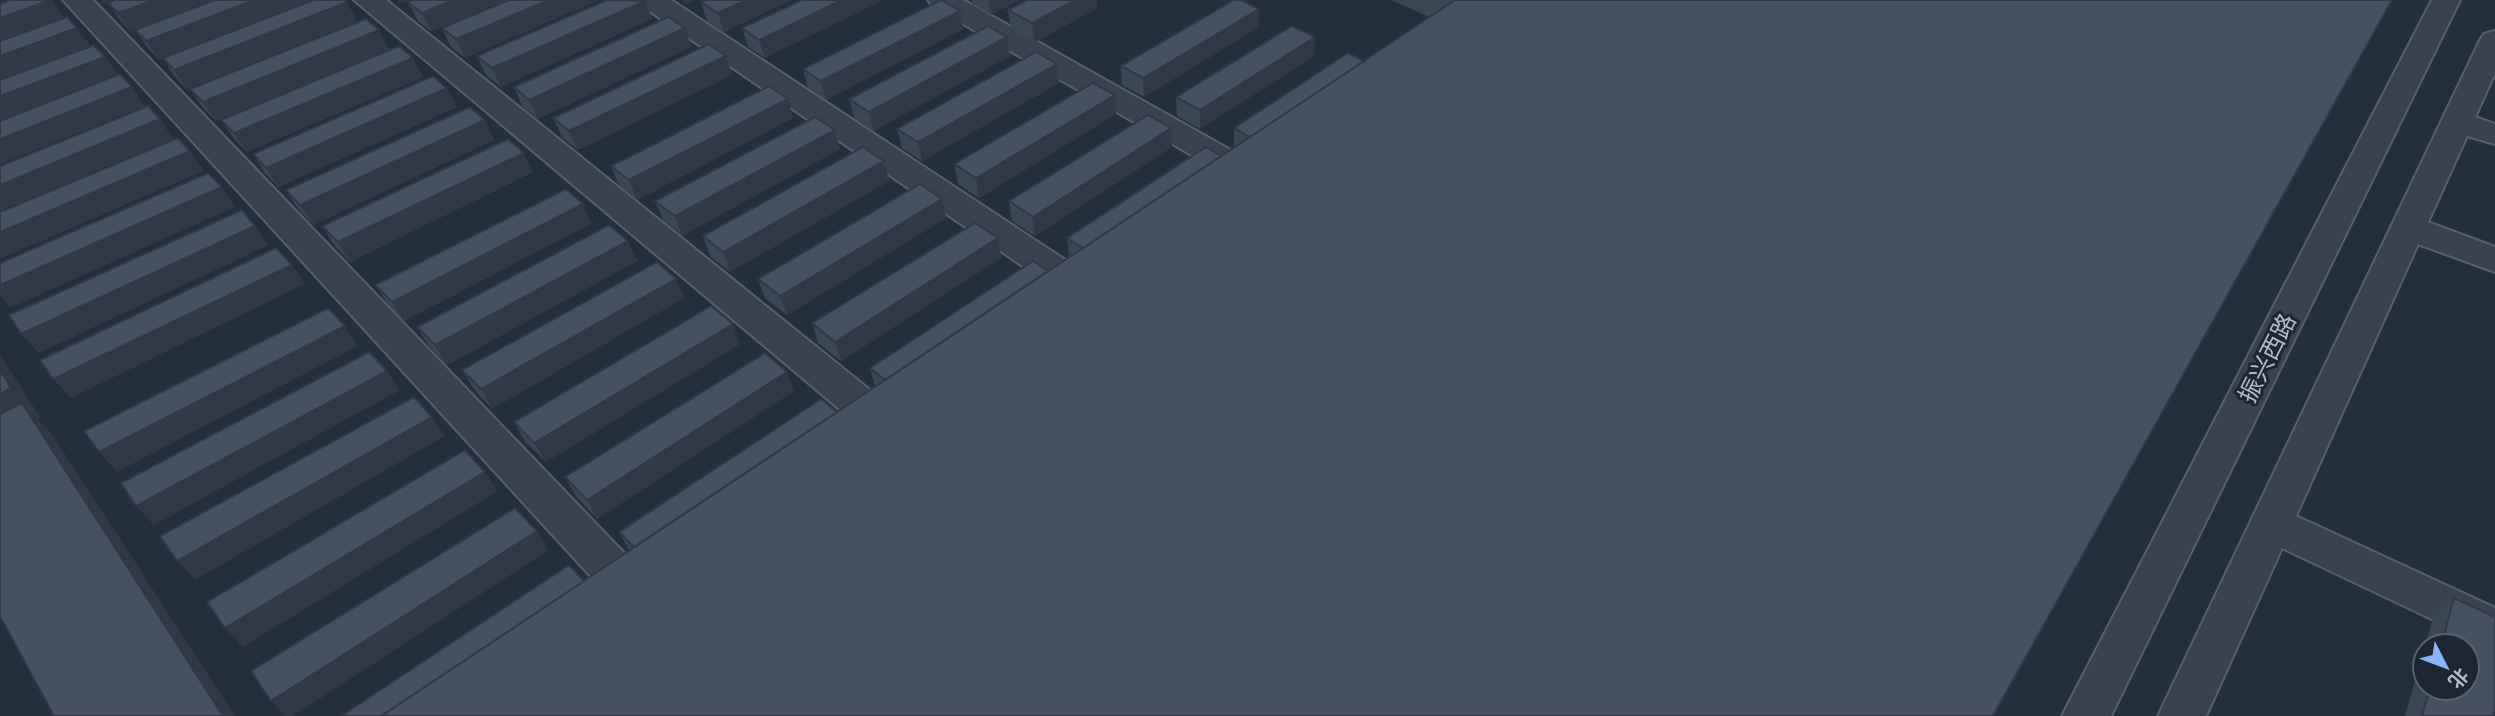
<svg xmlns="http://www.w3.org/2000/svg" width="2495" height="716" viewBox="0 0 2495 716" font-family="Inter,'Noto Sans SC',sans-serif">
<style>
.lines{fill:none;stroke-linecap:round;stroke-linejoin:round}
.minor-casing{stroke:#565f6c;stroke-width:4}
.minor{fill:#38414e;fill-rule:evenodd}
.wall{fill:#3b4654}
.shaded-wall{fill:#303945}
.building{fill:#455162;stroke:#303945;stroke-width:2}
.labels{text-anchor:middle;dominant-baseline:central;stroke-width:6;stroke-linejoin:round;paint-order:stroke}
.street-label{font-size:24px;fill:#b4bcc9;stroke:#1d2633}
</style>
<rect width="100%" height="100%" fill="#242f3e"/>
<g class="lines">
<defs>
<g id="minor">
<polygon points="63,0 93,0 648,578 654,591 648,604 632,610 616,604"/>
<polygon points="354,0 386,0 891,407 897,418 891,429 877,433 863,429"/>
<polygon points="638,0 671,0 1091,277 1096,286 1091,295 1078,298 1065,295 642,6"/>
<polygon points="928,0 963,0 1259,166 1264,173 1259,180 1247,183 1235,180 932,6"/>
<polygon points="2432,0 2460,0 2111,716 2062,716"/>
<polygon points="2495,31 2495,73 2475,117 2495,124 2495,144 2467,136 2428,222 2495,247 2495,272 2418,244 2296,516 2495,608 2495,649 2282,548 2206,716 2158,716 2480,40 2484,34"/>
</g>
</defs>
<use href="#minor" class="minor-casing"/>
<use href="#minor" class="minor"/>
</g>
<g class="wall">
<polygon points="313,0 159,60 148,48 135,30 130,32 121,21 108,3"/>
<polygon points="506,0 431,31 418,21 408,2"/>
<polygon points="509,0 465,58 451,47 442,28"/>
<polygon points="707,0 792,0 724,32 707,21 701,2"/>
<polygon points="802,0 765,58 748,47 742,28"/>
<polygon points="972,0 1019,0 991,15 972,4"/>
<polygon points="1027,0 1097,0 1097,8 1035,42 1011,29 1008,10"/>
<polygon points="1391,0 2392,0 584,581 629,550 619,532 837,412 875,387 870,368 1048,271 1069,257 1067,238 1221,156 1234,147 1234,128 1364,61 1429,17"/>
<polygon points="645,1 652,19 501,87 486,75 477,56"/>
<polygon points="1259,9 1259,27 1144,97 1122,85 1121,66"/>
<polygon points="960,11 963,29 826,100 808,88 803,69"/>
<polygon points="357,21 186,89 175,77 163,58"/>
<polygon points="1007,37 1010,56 873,131 854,118 849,99"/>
<polygon points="1315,37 1314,56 1200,129 1177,116 1176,97"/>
<polygon points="691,47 538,119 522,106 514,87"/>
<polygon points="389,49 216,121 203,108 190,89"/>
<polygon points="726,56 732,75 578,150 562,137 553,118"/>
<polygon points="413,58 423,77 247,152 234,139 221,120"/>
<polygon points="1059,83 922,161 902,148 897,129"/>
<polygon points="1115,95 1116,114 979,198 958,184 954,164"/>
<polygon points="788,99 793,118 637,200 619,185 611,166"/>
<polygon points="457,107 278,187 265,173 253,154"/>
<polygon points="485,120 494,140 313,225 299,210 286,190"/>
<polygon points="835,130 840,149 682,236 663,220 655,201"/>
<polygon points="1172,147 1035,236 1012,221 1009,201"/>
<polygon points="884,161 889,181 730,272 710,256 703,236"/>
<polygon points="533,172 350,262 335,246 322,226"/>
<polygon points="946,218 787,315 765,298 758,279"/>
<polygon points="592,223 404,321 388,304 375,285"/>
<polygon points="998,238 1001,258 841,361 818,343 812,323"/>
<polygon points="628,241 637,261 447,365 429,346 417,327"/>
<polygon points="676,279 684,298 492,409 474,389 462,370"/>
<polygon points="740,344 546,462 525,441 514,422"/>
<polygon points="794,391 597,519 576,496 565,477"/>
<polygon points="2454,598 2493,716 2405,716 2425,646 2425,688 2467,688 2467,646 2425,646 2433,617"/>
</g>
<g class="shaded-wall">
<polygon points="50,0 52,0 65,18 0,41 0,18"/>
<polygon points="102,0 115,0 104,4"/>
<polygon points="154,0 216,0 130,32 118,13"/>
<polygon points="254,0 313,0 159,60 146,41"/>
<polygon points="397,0 409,0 399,4"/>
<polygon points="453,0 506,0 431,31 422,13"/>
<polygon points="549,0 599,0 465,58 456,39"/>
<polygon points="683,0 695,0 685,5"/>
<polygon points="747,0 792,0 724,32 718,13"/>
<polygon points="842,0 884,0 765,58 759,40"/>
<polygon points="989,0 1019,0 991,15"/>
<polygon points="1076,0 1097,0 1097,8 1035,42 1032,23"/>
<polygon points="645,1 652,19 501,87 492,68"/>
<polygon points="347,2 357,21 186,89 174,70"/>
<polygon points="1259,9 1259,27 1144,97 1143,78"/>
<polygon points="960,11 963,29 826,100 821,81"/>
<polygon points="77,28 91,47 0,81 0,56"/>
<polygon points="685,28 691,47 538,119 529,100"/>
<polygon points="379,30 389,49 216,121 203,102"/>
<polygon points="1007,37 1010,56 873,131 869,112"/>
<polygon points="1315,37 1314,56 1200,129 1200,110"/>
<polygon points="726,56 732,75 578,150 569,131"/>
<polygon points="105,57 118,75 0,121 0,96"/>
<polygon points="413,58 423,77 247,152 234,133"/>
<polygon points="1057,64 1059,83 922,161 918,142"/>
<polygon points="132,87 145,106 0,164 0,139"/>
<polygon points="447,88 457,107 278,187 266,168"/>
<polygon points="1115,95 1116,114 979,198 976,178"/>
<polygon points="788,99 793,118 637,200 629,180"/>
<polygon points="160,119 173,139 0,211 0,185"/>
<polygon points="485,120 494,140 313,225 300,205"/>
<polygon points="1171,128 1172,147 1035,236 1033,217"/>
<polygon points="835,130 840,149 682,236 675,216"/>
<polygon points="190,151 204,171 0,259 0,232"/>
<polygon points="524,153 533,172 350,262 338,242"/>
<polygon points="884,161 889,181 730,272 723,252"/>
<polygon points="222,187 235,207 10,308 0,296 0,285"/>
<polygon points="942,199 946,218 787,315 780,296"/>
<polygon points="583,204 592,223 404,321 392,302"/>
<polygon points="255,226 269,245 39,353 21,334"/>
<polygon points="998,238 1001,258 841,361 835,342"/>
<polygon points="628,241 637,261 447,365 435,345"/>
<polygon points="292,265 305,284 71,398 53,379"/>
<polygon points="676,279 684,298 492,409 481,389"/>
<polygon points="733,324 740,344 546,462 534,443"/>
<polygon points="345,326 358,346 117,472 99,452"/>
<polygon points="0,355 41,418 38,420 52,434 235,716 223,716 0,438"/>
<polygon points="387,371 400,390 154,525 136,506"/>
<polygon points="787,372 794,391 597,519 587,500"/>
<polygon points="432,417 445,436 195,580 177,561"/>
<polygon points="485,472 498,491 243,647 225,628"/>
<polygon points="537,531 549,550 293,716 286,716 271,701"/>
</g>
<g class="building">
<polygon points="10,0 50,0 0,18 0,4"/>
<polygon points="115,0 154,0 118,13 108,3"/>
<polygon points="215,0 254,0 146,41 135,30"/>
<polygon points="314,0 345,0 347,2 174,70 163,58"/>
<polygon points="413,0 453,0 422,13 408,2"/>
<polygon points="509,0 549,0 456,39 442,28"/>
<polygon points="607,0 645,1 492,68 477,56"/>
<polygon points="707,0 747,0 718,13 701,2"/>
<polygon points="802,0 842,0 759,40 742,28"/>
<polygon points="941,0 960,11 821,81 803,69"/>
<polygon points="1027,0 1076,0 1032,23 1008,10"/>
<polygon points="1234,0 1241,0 1259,9 1143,78 1121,66"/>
<polygon points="1455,0 2392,0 1993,716 381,716"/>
<polygon points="67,17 77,28 0,56 0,41"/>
<polygon points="668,17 685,28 529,100 514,87"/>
<polygon points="366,19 379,30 203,102 190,89"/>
<polygon points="988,26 1007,37 869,112 849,99"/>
<polygon points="1292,26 1315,37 1200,110 1176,97"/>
<polygon points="709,44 726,56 569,131 553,118"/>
<polygon points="94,45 105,57 0,96 0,80"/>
<polygon points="399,46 413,58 234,133 221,120"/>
<polygon points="1036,52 1057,64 918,142 897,129"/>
<polygon points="1348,53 1364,61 1250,137 1234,128"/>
<polygon points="120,74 132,87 0,139 0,121"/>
<polygon points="433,76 447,88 266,168 253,154"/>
<polygon points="1093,83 1115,95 976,178 954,164"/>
<polygon points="769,86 788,99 629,180 611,166"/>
<polygon points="148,106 160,119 0,185 0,166"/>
<polygon points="470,107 485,120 300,205 286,190"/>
<polygon points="1148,115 1171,128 1033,217 1009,201"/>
<polygon points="815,117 835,130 675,216 655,201"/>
<polygon points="178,138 190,151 0,232 0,212"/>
<polygon points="508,139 524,153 338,242 322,226"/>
<polygon points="863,147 884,161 723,252 703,236"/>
<polygon points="1206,147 1221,156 1083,248 1067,238"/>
<polygon points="208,173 222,187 0,285 0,263"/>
<polygon points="920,184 942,199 780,296 758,279"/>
<polygon points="566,189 583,204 392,302 375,285"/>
<polygon points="242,210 255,226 21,334 9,315"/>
<polygon points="975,223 998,238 835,342 812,323"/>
<polygon points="609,225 628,241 435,345 417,327"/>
<polygon points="276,248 292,265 53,379 40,360"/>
<polygon points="1033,261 1048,271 885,380 870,368"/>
<polygon points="657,262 676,279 481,389 462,370"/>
<polygon points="711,306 733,324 534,443 514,422"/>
<polygon points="328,308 345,326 99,452 84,431"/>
<polygon points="369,352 387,371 136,506 121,483"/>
<polygon points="765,353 787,372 587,500 565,477"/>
<polygon points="0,370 11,388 0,394"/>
<polygon points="414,397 432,417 177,561 160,536"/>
<polygon points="821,399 837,412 634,547 619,532"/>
<polygon points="22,403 223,716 54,716 0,616 0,414"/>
<polygon points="465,450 485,472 225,628 207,602"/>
<polygon points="515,508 537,531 271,701 251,671"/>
<polygon points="569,565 584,581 381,716 341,716"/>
<polygon points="2454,598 2495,617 2495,708 2493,716 2422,716 2430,688 2467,688 2467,646 2441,646"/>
</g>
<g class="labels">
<g class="street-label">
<text transform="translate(2267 358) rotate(-63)">振兴西路</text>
</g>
</g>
<g transform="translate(2446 667) rotate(132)"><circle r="33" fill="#1d2633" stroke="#59626f" stroke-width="2"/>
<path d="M0-5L12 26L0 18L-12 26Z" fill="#8ab4f8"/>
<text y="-10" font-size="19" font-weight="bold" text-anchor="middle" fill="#b4bcc9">北</text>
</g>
</svg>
